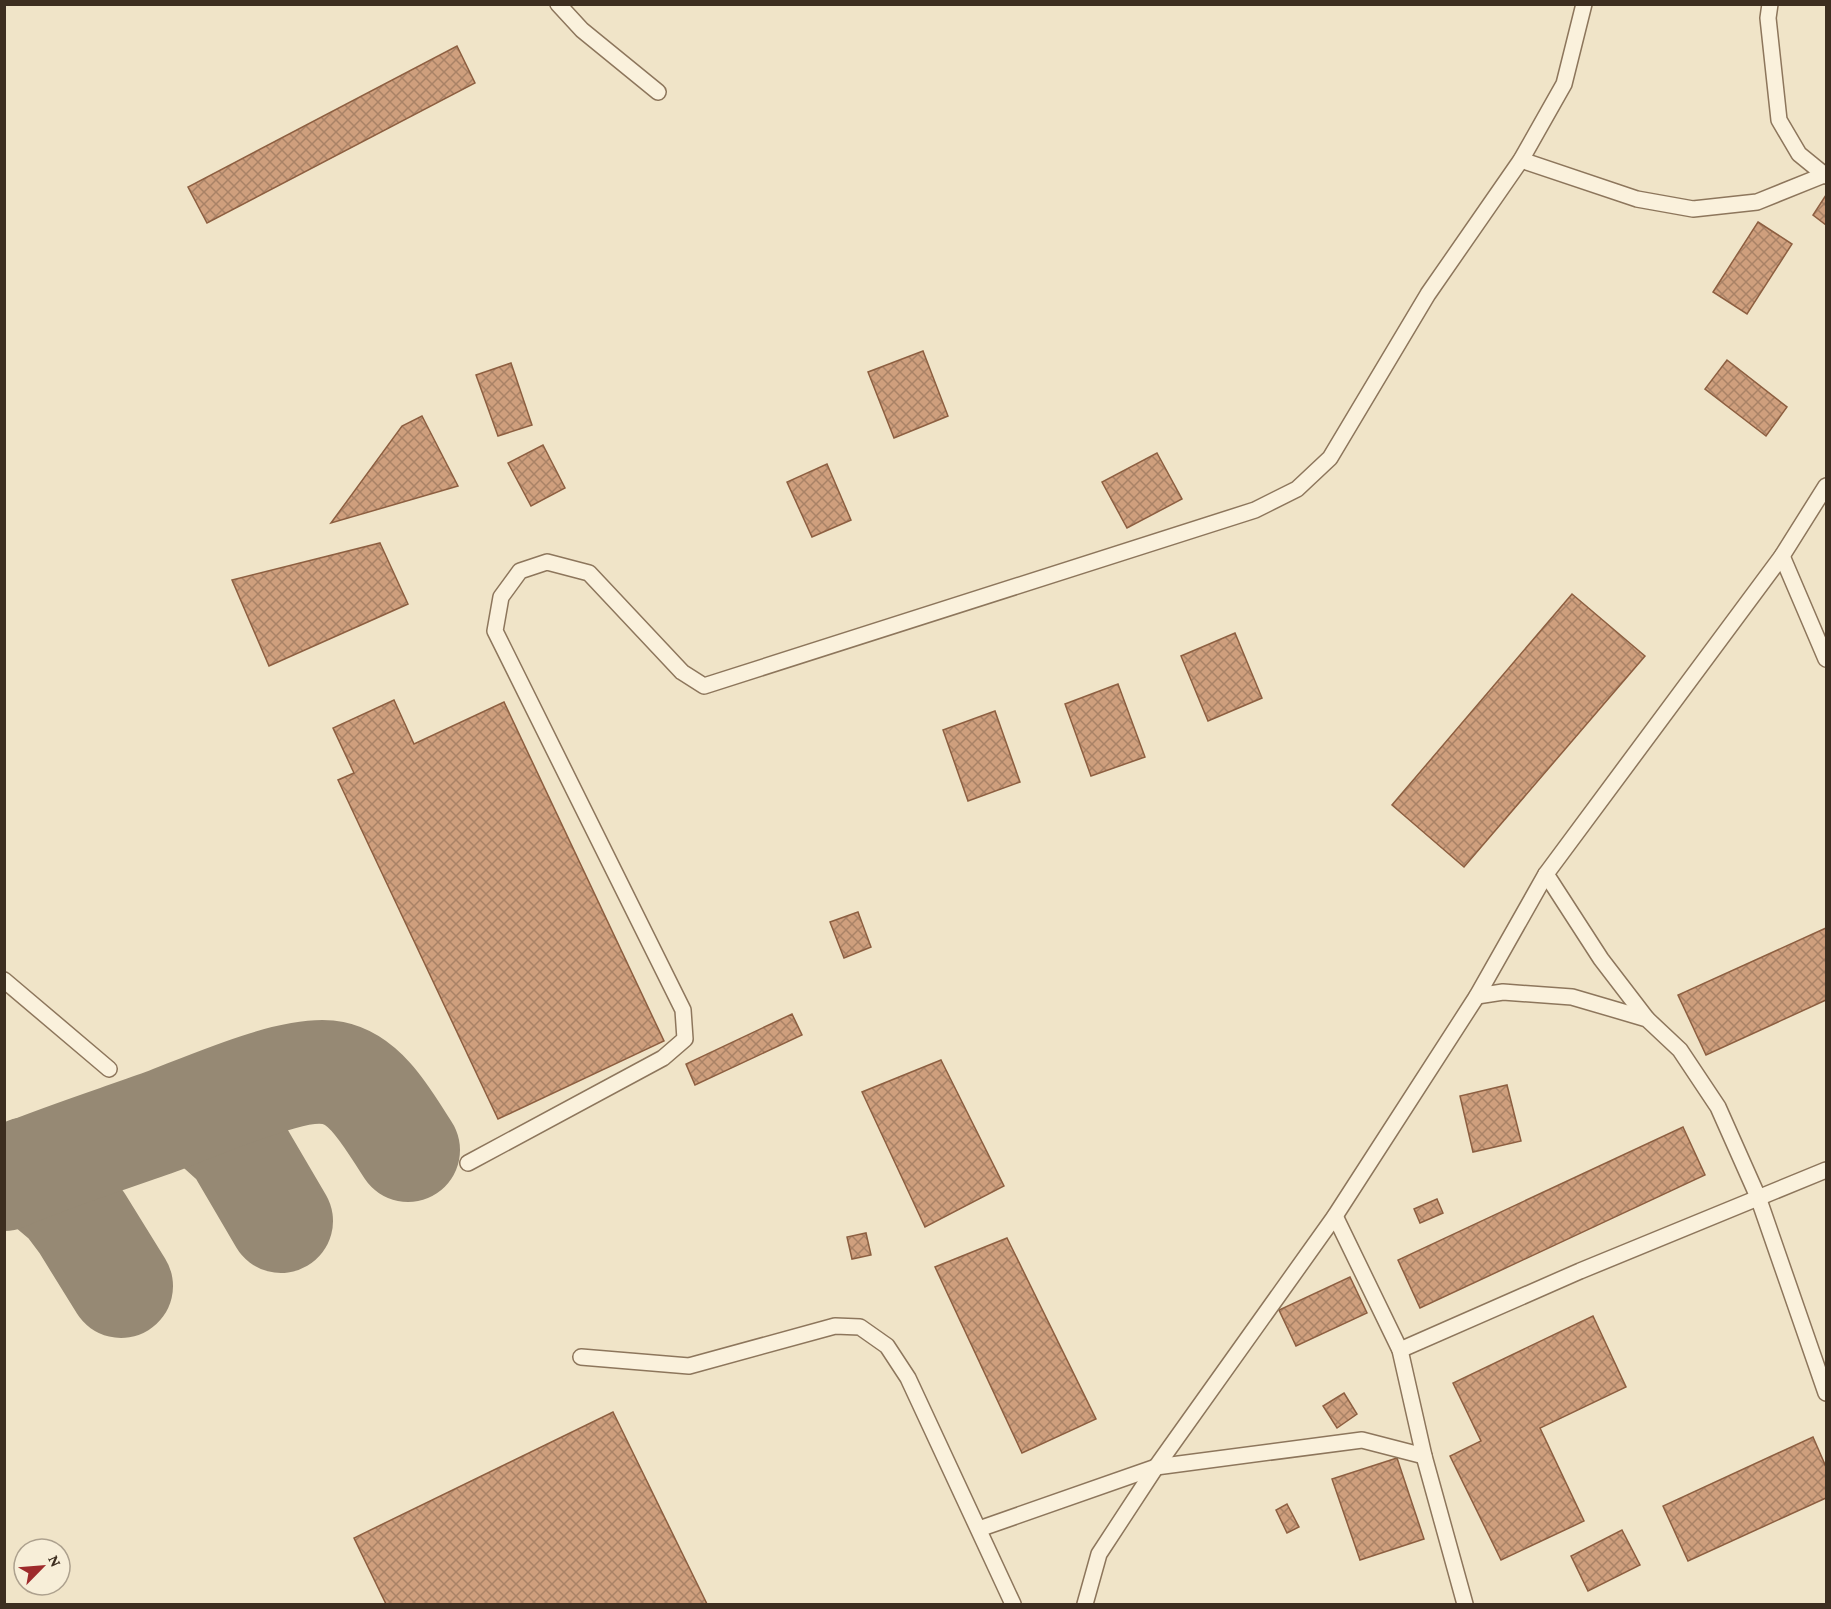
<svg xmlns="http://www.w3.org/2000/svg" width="1831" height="1609" viewBox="0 0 1831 1609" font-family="'Crimson Pro',serif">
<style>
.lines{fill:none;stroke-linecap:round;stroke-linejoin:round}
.taxiway{stroke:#968974;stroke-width:104}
.building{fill:url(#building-cross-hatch);stroke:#8d5f41;stroke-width:1.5}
.service-casing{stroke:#8d765c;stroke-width:18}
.service{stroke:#faf1dc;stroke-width:15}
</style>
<defs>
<pattern id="building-cross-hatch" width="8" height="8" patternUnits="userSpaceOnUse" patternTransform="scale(1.5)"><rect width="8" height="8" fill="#cf9f7d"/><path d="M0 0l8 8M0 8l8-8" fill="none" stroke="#a98266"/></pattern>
</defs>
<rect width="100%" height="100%" fill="#f0e4c8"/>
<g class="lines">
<g class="taxiway">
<polyline points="196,1109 237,1146 281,1221"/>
<polyline points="27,1169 67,1203 82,1223 121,1286"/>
<path d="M 4,1179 C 56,1157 110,1140 163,1121 C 203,1106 294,1065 333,1073 C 368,1080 390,1123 408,1150"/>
</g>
</g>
<g class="building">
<polygon points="457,46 475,83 207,223 188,187"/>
<polygon points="1826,195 1826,225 1813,215"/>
<polygon points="1758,222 1792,244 1747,314 1713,292"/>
<polygon points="923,351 948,416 894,438 868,372"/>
<polygon points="1727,360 1787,407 1766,436 1705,389"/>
<polygon points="511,363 532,425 498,436 476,375"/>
<polygon points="422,416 458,486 331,523 402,426"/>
<polygon points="543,445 565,488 531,506 508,463"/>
<polygon points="1157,453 1182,499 1127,528 1102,482"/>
<polygon points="827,464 851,520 812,537 787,482"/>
<polygon points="380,543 408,604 269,666 232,580"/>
<polygon points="1572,594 1645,656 1464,867 1392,805"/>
<polygon points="1235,633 1262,698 1208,721 1181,656"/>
<polygon points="1118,684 1145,757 1091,776 1065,704"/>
<polygon points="394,700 414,744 504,702 664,1041 498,1119 338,780 354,773 333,728"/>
<polygon points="995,711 1020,782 968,801 943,730"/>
<polygon points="858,912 871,947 844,958 830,922"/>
<polygon points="1826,928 1826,1000 1706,1055 1678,995"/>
<polygon points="792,1014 802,1035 695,1085 686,1064"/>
<polygon points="941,1060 1004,1186 925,1227 862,1092"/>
<polygon points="1507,1085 1521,1141 1473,1152 1460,1096"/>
<polygon points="1683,1127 1705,1175 1420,1308 1398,1260"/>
<polygon points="1437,1199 1443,1213 1420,1223 1414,1209"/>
<polygon points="866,1233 871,1255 852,1259 847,1237"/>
<polygon points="1007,1238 1096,1419 1022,1453 935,1267"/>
<polygon points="1350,1277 1367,1313 1296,1346 1279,1310"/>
<polygon points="1593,1316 1626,1387 1540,1428 1584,1521 1501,1560 1450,1456 1481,1441 1453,1383"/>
<polygon points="1344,1393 1357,1414 1337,1428 1323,1406"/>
<polygon points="613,1412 707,1604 386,1604 354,1538"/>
<polygon points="1813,1437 1826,1467 1826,1498 1688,1561 1663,1506"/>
<polygon points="1397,1458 1424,1539 1360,1560 1332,1479"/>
<polygon points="1287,1504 1299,1527 1287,1533 1276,1510"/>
<polygon points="1622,1530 1640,1565 1588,1591 1571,1556"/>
</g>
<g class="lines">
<defs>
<g id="service">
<polyline points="558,4 582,30 658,92"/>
<polyline points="1770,4 1768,18 1779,120 1799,154 1826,176"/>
<polyline points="1521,160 1637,199 1693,209 1757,202 1824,175"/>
<polyline points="1782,556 1826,659"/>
<polyline points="1546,874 1601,959 1647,1019"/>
<polyline points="4,980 109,1069"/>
<polyline points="1477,996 1503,992 1572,997 1647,1019 1680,1050 1718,1107 1758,1197 1826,1393"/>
<polyline points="468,1163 663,1058 685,1039 683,1010 495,631 501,597 520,571 547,562 589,573 682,672 704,686 1255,510 1297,489 1330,458 1428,294 1521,160 1564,84 1584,4"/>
<polyline points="1335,1216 1400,1350 1424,1456 1465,1604"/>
<polyline points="1400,1350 1580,1271 1826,1170"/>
<polyline points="581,1357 689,1366 835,1326 860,1327 887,1346 908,1378 1013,1604"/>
<polyline points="979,1529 1156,1467 1362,1440 1424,1456"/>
<polyline points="1085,1604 1099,1554 1156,1467 1335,1216 1477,996 1546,874 1782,556 1826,486"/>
</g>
</defs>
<use href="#service" class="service-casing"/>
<use href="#service" class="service"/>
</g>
<rect width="1831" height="1609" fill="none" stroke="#3d2e20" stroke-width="12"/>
<g transform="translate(42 1567) rotate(65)"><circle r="28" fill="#f7eed8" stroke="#ada18e" stroke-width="1.5"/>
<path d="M0-4.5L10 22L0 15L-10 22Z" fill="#9e2a2b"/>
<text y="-9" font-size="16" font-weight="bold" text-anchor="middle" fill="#3d2e20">N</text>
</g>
</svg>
